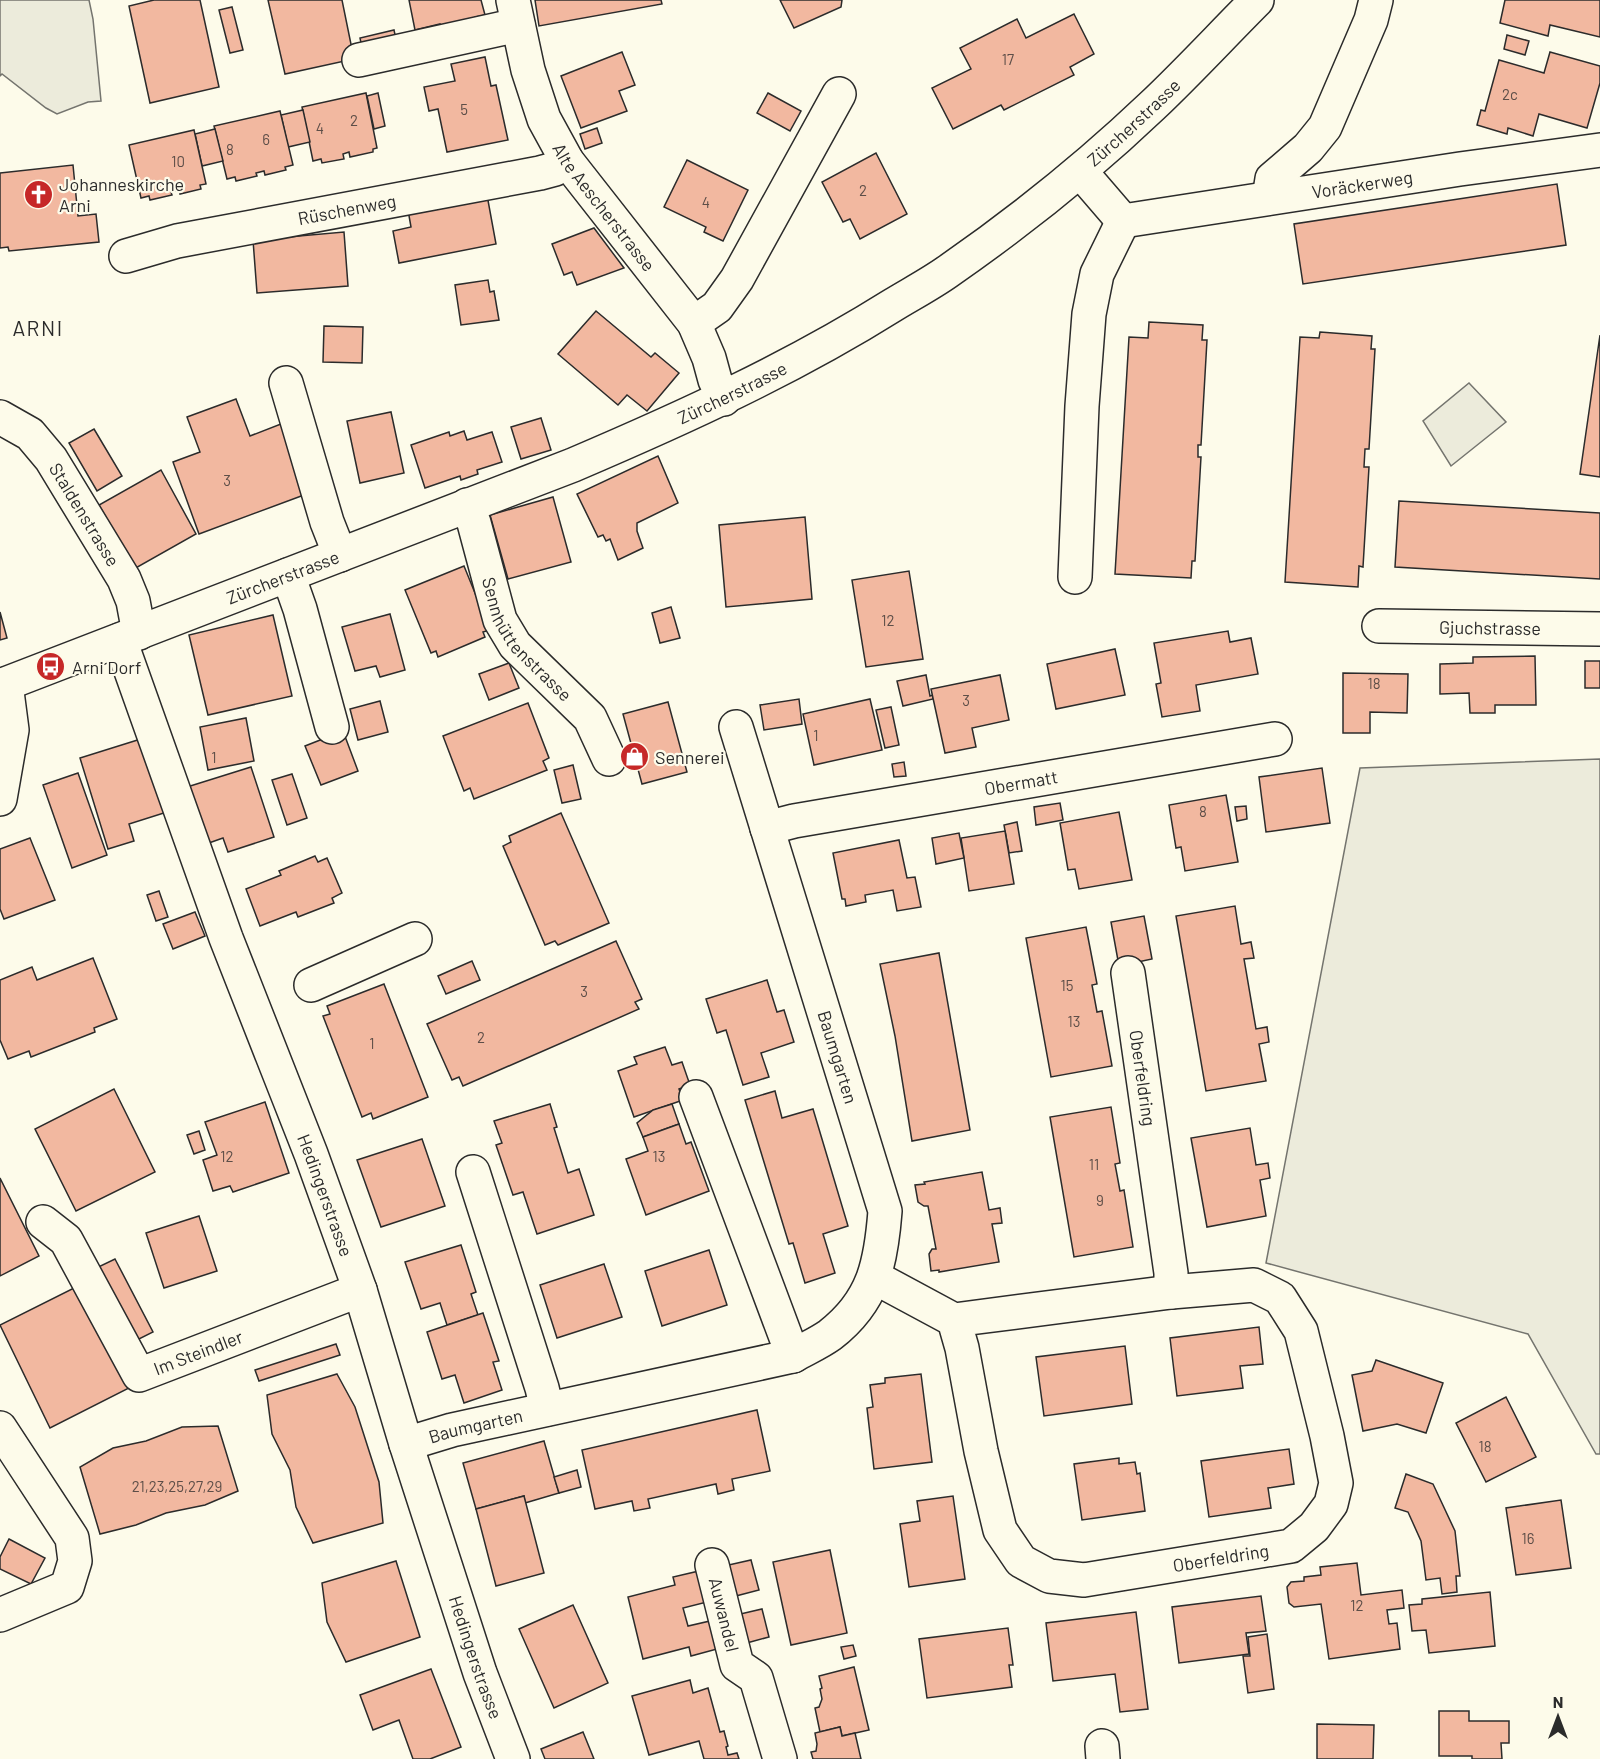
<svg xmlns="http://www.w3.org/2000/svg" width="1600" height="1759" viewBox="0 0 1600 1759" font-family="Barlow,sans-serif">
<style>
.green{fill:#ecebdb;stroke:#74746e;stroke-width:1.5}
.building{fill:#f2b8a0;stroke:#2b2b2b;stroke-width:1.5}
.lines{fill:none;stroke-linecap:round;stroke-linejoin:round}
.minor-casing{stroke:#2b2b2b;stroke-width:36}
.minor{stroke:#fdfbea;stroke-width:33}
.labels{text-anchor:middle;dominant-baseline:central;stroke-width:4.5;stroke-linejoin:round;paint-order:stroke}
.number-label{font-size:15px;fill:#5d4e48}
.street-label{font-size:18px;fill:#2b2b2b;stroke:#fdfbea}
.poi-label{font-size:18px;fill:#2b2b2b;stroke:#fdfbea;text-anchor:start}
.quarter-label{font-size:21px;letter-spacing:1.5px;fill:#2b2b2b;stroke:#fdfbea}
</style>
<rect width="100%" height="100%" fill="#fdfbea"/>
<g class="green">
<polygon points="0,0 89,0 93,19 101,101 88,102 57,114 46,108 2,74 0,76"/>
<polygon points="1469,383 1506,422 1451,466 1423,421"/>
<polygon points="1600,759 1600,1454 1596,1454 1528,1334 1266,1263 1360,768"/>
</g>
<g class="building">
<polygon points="154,0 200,0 219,87 150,103 129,6"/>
<polygon points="268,0 342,0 354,59 285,74"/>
<polygon points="409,0 481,0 485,15 475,17 479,32 444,40 440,24 415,30"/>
<polygon points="535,0 661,0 662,4 539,26"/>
<polygon points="780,0 842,0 841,7 794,28"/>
<polygon points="1505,0 1600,0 1600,37 1550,25 1548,36 1500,23"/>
<polygon points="232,7 243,50 230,53 219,10"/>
<polygon points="1074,14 1094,54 1070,67 1074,75 1004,110 1001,105 953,129 932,88 971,69 960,48 1017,19 1026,38"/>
<polygon points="394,30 397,44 363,52 360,38"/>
<polygon points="1507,35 1529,41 1525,55 1504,49"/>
<polygon points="622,52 635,85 619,91 627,111 581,128 561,76"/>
<polygon points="1550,52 1600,66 1600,83 1587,128 1539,114 1533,136 1508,128 1507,134 1477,125 1481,110 1485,111 1499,60 1544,73"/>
<polygon points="485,57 491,86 496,85 508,140 447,152 438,109 429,111 424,87 455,81 451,64"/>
<polygon points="366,93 377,148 373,149 373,152 350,157 349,152 343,154 344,159 322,163 321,159 313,161 302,107"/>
<polygon points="378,93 385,126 374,129 367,96"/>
<polygon points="768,93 801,111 790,131 757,113"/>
<polygon points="303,110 310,142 288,147 281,115"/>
<polygon points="280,111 293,165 285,167 286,170 265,175 264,171 256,173 257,176 236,181 235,177 227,179 214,126"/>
<polygon points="597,128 602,143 585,149 580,134"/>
<polygon points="215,129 223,161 202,166 195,134"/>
<polygon points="194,130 206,184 200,185 201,189 180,194 179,190 171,192 172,195 150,200 149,196 141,198 129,145"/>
<polygon points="876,153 907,214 860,239 850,219 843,222 822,182"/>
<polygon points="687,160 748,190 723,241 704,232 706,227 664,207"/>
<polygon points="73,165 78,216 96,214 99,242 9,251 8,247 0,248 0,173"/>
<polygon points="1557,184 1566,245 1303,284 1294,224"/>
<polygon points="487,195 496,244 399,263 393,231 411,227 408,210"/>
<polygon points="594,228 624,268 577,285 572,272 564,275 552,244"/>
<polygon points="344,232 348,286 257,293 253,240"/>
<polygon points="488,280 490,292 494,291 499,320 461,325 455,285"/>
<polygon points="596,311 651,357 655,353 679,373 647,411 627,395 618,405 558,354"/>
<polygon points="1149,322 1203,325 1202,340 1207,340 1201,445 1198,445 1198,457 1201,457 1195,561 1192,561 1191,578 1115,574 1129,337 1148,338"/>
<polygon points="324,326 363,327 362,363 323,362"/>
<polygon points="1320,332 1372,336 1371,349 1375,349 1369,449 1365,449 1364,467 1369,467 1363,567 1359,566 1358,587 1285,582 1300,337 1319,338"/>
<polygon points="1600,335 1600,477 1580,474"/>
<polygon points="236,399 250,436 286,422 312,492 199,534 173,462 200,452 187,417"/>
<polygon points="391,412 404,473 360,483 347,421"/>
<polygon points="541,418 551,450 521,459 511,427"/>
<polygon points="94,429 122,476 97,491 69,443"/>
<polygon points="464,431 467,440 492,432 502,462 477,470 478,474 461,480 460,476 425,488 411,445 449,432 450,436"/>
<polygon points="658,456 678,503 637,523 637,531 643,548 618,560 610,539 606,541 603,535 598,537 577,494"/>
<polygon points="161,470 196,534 134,569 99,505"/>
<polygon points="553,497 571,562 508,579 490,515"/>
<polygon points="1399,501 1600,513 1600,579 1395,567"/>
<polygon points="805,517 812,599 726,607 719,525"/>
<polygon points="464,566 490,630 483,632 485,637 438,657 436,651 431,653 405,590"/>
<polygon points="909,571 923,659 866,667 852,580"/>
<polygon points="671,607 680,638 660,643 652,613"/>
<polygon points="0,612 7,638 0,640"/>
<polygon points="390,614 405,670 380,677 376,666 355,671 342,627"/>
<polygon points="273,615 292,696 208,715 189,635"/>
<polygon points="1228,631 1230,642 1251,638 1258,674 1196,685 1200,711 1162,717 1156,684 1161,683 1154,643"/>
<polygon points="1115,649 1125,695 1056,709 1047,664"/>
<polygon points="1535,656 1536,705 1495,705 1495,713 1470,713 1469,693 1440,694 1440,664 1473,663 1473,657"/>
<rect x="1585" y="661" width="15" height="27"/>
<polygon points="509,663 519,688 489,700 479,674"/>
<polygon points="1343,673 1408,674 1407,713 1370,712 1370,733 1343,733"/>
<polygon points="926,675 930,696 933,695 933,699 903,706 897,681"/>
<polygon points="1000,675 1009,720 972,728 976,747 945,753 931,689"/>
<polygon points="799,699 802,724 764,730 760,705"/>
<polygon points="870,699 882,750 814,765 803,714"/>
<polygon points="380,701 388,732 358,740 350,709"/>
<polygon points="668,702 687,772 642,784 623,714"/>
<polygon points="528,703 549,758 543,761 547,770 474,799 470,788 464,791 443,736"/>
<polygon points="891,707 899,745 885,748 876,710"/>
<polygon points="246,718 254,761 208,770 200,727"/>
<polygon points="343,731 358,771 321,785 305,746"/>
<polygon points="144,738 167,812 129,824 134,841 108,849 80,758"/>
<polygon points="904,762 906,776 894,777 892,764"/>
<polygon points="573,765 581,799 562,803 554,770"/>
<polygon points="251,767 274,837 228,852 223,838 206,844 187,787"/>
<polygon points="1322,768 1330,823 1266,832 1259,777"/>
<polygon points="78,773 107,855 72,868 43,785"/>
<polygon points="292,774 307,818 287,825 272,780"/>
<polygon points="1226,795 1238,862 1185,871 1181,847 1176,848 1169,805"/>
<polygon points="1060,803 1063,820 1036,825 1034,807"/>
<polygon points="1246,806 1247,819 1237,821 1235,807"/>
<polygon points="1119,812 1132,880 1079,889 1075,869 1068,870 1060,823"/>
<polygon points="561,813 609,923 558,945 555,941 545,945 503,846 511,842 509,836"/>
<polygon points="1017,822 1022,851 1009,853 1004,825"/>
<polygon points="1005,831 1014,884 969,891 961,838"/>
<polygon points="959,833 964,858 936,864 932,838"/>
<polygon points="30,838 55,900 4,919 0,909 0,849"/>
<polygon points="899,840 907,878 915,877 921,907 897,911 893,890 865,895 866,902 846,906 845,899 842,899 833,853"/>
<polygon points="315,856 318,862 327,858 342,893 332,898 334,903 298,917 296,912 260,926 246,889 281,875 279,871"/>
<polygon points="159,891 168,917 156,921 147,895"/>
<polygon points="1235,906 1241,944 1251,942 1254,958 1244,959 1256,1029 1267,1027 1269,1042 1259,1044 1266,1081 1206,1091 1176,916"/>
<polygon points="195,912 205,936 173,949 163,924"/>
<polygon points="1144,916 1152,959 1119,966 1111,922"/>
<polygon points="1086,927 1097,984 1092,985 1097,1012 1102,1011 1112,1066 1051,1077 1026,938"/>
<polygon points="616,941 642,999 635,1002 639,1009 463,1086 459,1077 452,1080 427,1024"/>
<polygon points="939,953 970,1130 912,1141 895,1036 880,964"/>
<polygon points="93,958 117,1019 94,1028 95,1032 31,1057 29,1051 8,1059 0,1040 0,980 32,967 37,980"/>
<polygon points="472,961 480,980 446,994 438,976"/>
<polygon points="767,980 777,1012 784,1010 794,1042 761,1053 769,1077 743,1085 726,1030 717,1033 706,999"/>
<polygon points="384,984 428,1097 373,1119 371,1113 362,1117 323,1016 330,1014 327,1006"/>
<polygon points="665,1047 672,1065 682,1062 690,1085 679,1089 683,1100 634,1117 618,1071 637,1064 634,1057"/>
<polygon points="114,1089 155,1172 76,1211 35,1129"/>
<polygon points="775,1091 782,1118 813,1109 848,1226 823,1234 835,1273 805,1283 793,1243 789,1244 745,1100"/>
<polygon points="265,1102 289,1173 233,1192 230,1186 213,1191 203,1160 217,1155 205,1122"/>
<polygon points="550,1104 557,1127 554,1128 568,1173 579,1169 594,1215 537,1234 523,1192 513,1195 496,1145 502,1143 494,1121"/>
<polygon points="672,1104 679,1124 643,1137 637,1123 653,1110"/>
<polygon points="1111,1107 1120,1163 1115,1164 1120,1191 1124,1190 1133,1247 1074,1257 1050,1117"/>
<polygon points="679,1124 686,1144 691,1142 709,1191 646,1215 626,1159 648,1151 643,1137"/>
<polygon points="1250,1128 1256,1165 1268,1163 1270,1178 1260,1180 1266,1216 1207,1227 1191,1138"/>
<polygon points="199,1131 205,1150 194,1154 187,1135"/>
<polygon points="422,1139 445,1206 381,1227 357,1160"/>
<polygon points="982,1172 989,1210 1000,1208 1002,1223 992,1224 999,1262 939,1272 939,1270 931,1271 929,1254 932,1249 936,1249 928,1206 924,1206 918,1202 915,1185 925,1184 924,1182"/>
<polygon points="0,1178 39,1256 0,1276"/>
<polygon points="199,1216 217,1271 164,1288 146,1233"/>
<polygon points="461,1245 476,1292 471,1294 478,1315 447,1325 440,1303 421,1309 405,1262"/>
<polygon points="709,1250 727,1305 662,1326 645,1271"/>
<polygon points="115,1259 153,1332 129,1344 92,1270"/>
<polygon points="604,1264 622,1317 557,1338 540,1285"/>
<polygon points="78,1286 129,1388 50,1428 0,1325"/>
<polygon points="483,1313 499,1361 493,1362 502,1390 464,1403 455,1375 442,1379 427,1332"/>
<polygon points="1259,1327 1263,1364 1240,1366 1243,1388 1177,1396 1170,1338"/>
<polygon points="336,1344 340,1355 259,1381 255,1370"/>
<polygon points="1125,1346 1132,1404 1044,1416 1036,1357"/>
<polygon points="1376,1360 1443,1383 1426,1433 1397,1424 1363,1431 1352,1375 1372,1371"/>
<polygon points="337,1374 355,1407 379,1482 383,1523 313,1543 296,1507 290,1470 272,1434 267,1395"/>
<polygon points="921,1374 932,1462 874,1469 867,1408 873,1407 870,1385 885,1383 885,1378"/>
<polygon points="1506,1397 1536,1457 1486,1482 1456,1423"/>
<polygon points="757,1410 770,1471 732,1479 734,1490 718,1494 716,1484 648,1499 650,1508 634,1511 632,1501 595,1509 582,1450"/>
<polygon points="218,1426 238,1491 205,1505 166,1513 136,1525 100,1534 80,1467 113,1448 146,1441 182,1427"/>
<polygon points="544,1441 559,1493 525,1503 524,1496 476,1509 463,1463"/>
<polygon points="1289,1449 1294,1484 1268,1488 1271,1508 1209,1517 1201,1461"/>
<polygon points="1119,1458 1119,1464 1135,1462 1137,1474 1140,1473 1145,1511 1082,1520 1074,1464"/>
<polygon points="577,1470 581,1487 559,1493 554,1477"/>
<polygon points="1406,1474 1433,1484 1455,1531 1460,1576 1456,1576 1457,1592 1442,1594 1440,1578 1426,1580 1421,1541 1408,1512 1395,1508"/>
<polygon points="524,1496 544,1573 496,1586 476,1509"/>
<polygon points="953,1496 965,1579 909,1587 900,1524 920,1521 917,1501"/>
<polygon points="1561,1500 1571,1568 1516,1575 1506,1508"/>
<polygon points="9,1539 45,1558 31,1584 0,1569 0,1557"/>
<polygon points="830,1550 847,1633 791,1645 773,1562"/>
<polygon points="751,1560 759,1590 732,1597 724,1566"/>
<polygon points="396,1561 420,1637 346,1662 327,1622 322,1583"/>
<polygon points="1357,1563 1361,1595 1402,1590 1404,1608 1387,1610 1389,1624 1397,1623 1400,1649 1329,1659 1321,1604 1294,1607 1289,1603 1287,1587 1291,1582 1304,1581 1304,1577 1321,1575 1320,1567"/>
<polygon points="699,1571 707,1602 683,1608 688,1626 710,1621 717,1649 691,1656 689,1647 643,1659 628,1597 675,1585 673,1577"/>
<polygon points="1490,1592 1495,1646 1429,1653 1426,1630 1412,1631 1409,1605 1422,1604 1422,1599"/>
<polygon points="1261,1596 1266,1631 1246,1633 1249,1654 1179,1663 1172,1607"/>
<polygon points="573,1605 608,1683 554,1708 519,1629"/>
<polygon points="762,1609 769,1637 743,1644 736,1615"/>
<polygon points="1136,1612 1148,1709 1120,1712 1115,1674 1053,1681 1046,1623"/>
<polygon points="1008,1628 1013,1665 1009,1665 1012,1687 927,1698 919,1639"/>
<polygon points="1267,1634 1274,1689 1248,1693 1243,1656 1250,1656 1248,1637"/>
<polygon points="853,1645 856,1656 844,1659 841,1647"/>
<polygon points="854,1667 869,1730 842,1736 840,1727 820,1732 815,1708 819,1707 822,1699 820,1689 822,1688 819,1676"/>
<polygon points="431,1669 461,1747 430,1759 413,1759 399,1720 373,1730 360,1695"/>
<polygon points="690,1680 693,1693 708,1688 720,1732 724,1731 728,1746 726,1747 728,1755 737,1753 739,1759 704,1759 699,1741 649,1755 632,1696"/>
<polygon points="1439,1711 1469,1711 1469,1721 1509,1721 1509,1743 1501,1743 1502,1759 1472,1759 1472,1756 1439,1756"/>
<polygon points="1317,1724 1374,1725 1373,1759 1317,1759"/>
<polygon points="840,1727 842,1736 855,1733 861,1759 813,1759 811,1752 816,1751 817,1744 815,1733"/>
<polygon points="583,1732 594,1759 545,1759 541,1749"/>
</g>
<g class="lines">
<defs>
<g id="minor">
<path id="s1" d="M 513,0 L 528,70 L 544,119 L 567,161 L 694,323 L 709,358 L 715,380 L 724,399"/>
<polyline points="359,60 518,25"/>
<path id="s2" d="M 1080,171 L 1123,221 L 1460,169 L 1600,150"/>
<polyline points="1269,198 1272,179 1308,148 1325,127 1371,20 1376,0"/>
<path id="s3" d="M 126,256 L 177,241 L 540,173 L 555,169 L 567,161"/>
<polyline points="694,323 717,307 737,279 839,94"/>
<polyline points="286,383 327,522 340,555"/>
<path id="s4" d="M 0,417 L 30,434 L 51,459 L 124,579 L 133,601 L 139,633"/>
<path id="s5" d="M 467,505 L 474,523 L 500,620 L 515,645 L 590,718 L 609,759"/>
<polyline points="288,575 300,609 332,727"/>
<polyline points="1075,577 1082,406 1089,314 1097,274 1123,221"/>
<path id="s6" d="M 1379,626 L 1600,629"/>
<path id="s7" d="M 120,640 L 226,938 L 311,1154 L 360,1290 L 406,1444 L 480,1673 L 513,1759"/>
<path id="s8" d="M 0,686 L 573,465 C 683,418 791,369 893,305 C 911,294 930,284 947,272 C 1019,222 1088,167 1152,106 C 1188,72 1222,35 1257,0"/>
<polyline points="0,799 12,730 6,684"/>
<path id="s9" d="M 767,828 L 794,821 L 1275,739"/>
<path id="s10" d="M 1128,973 L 1171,1273 L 1171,1292"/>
<polyline points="311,985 415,939"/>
<polyline points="696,1097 793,1356"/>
<polyline points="473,1172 542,1388 547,1409"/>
<path id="s11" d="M 43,1222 L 66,1240 L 139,1375 L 360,1290"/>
<path id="s12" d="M 874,1277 L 954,1320 L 962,1348 L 981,1451 L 1000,1530 L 1021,1561 L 1049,1576 L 1084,1580 L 1291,1546 L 1314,1527 L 1331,1504 L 1336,1483 L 1327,1436 L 1301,1331 L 1280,1298 L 1254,1285 L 1171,1292 L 954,1320"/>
<polyline points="0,1428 72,1538 75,1561 67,1587 0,1615"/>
<path id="s13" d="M 406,1444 L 452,1430 L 793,1356 C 805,1349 819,1343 830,1335 C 874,1301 881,1263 885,1211 L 736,727"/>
<path id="s14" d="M 712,1565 L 737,1665 L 756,1678 L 780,1759"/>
<polyline points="1102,1746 1103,1759"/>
</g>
</defs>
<use href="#minor" class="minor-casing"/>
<use href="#minor" class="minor"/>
</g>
<defs>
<symbol id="church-disc" viewBox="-11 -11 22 22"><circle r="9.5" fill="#c62828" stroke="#fdfbea"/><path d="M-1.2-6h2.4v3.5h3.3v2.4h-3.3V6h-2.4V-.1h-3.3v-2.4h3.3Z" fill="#fff"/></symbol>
<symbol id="bus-disc" viewBox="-11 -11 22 22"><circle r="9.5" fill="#c62828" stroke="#fdfbea"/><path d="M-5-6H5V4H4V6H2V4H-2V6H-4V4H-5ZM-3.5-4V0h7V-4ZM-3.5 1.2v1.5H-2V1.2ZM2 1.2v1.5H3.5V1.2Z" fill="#fff"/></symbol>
<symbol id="shop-disc" viewBox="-11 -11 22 22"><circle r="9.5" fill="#c62828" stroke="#fdfbea"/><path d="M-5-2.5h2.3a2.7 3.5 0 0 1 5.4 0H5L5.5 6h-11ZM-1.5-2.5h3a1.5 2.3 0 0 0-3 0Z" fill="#fff"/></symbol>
</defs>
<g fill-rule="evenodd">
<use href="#church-disc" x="22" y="178" width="33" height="33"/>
<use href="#bus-disc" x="34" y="650" width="33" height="33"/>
<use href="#shop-disc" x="618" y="740" width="33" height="33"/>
</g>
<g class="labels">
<g class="number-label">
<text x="1008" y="59">17</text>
<text x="1510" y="94">2c</text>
<text x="464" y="109">5</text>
<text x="354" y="120">2</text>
<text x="320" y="128">4</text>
<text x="266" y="139">6</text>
<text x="230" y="149">8</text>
<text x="178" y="161">10</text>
<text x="863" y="190">2</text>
<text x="706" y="202">4</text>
<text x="227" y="480">3</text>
<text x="888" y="620">12</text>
<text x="1374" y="683">18</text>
<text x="966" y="700">3</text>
<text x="816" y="735">1</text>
<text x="214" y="757">1</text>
<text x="1203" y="811">8</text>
<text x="1067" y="985">15</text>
<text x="584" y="991">3</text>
<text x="1074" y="1021">13</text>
<text x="481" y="1037">2</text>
<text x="372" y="1043">1</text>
<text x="227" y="1156">12</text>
<text x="659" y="1156">13</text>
<text x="1094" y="1164">11</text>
<text x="1100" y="1200">9</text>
<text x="1485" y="1446">18</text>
<text x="177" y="1486">21,23,25,27,29</text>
<text x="1528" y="1538">16</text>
<text x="1357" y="1605">12</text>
</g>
<g class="street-label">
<text stroke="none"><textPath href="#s8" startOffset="1275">Zürcherstrasse</textPath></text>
<text stroke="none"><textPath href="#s2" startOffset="308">Voräckerweg</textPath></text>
<text stroke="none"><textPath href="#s1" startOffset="230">Alte Aescherstrasse</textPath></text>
<text stroke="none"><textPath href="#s3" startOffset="226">Rüschenweg</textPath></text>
<text stroke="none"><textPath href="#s8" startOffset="789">Zürcherstrasse</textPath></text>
<text stroke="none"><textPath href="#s4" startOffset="132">Staldenstrasse</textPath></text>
<text stroke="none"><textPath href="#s8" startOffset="303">Zürcherstrasse</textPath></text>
<text stroke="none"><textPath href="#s6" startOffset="111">Gjuchstrasse</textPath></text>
<text stroke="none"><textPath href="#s5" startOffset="150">Sennhüttenstrasse</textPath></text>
<text stroke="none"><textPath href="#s9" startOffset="258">Obermatt</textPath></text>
<text transform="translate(838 1057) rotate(73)">Baumgarten</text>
<text stroke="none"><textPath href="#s10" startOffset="106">Oberfeldring</textPath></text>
<text stroke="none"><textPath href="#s7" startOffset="592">Hedingerstrasse</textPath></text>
<text stroke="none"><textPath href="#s11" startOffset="246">Im Steindler</textPath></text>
<text stroke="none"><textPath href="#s13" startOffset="72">Baumgarten</textPath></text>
<text stroke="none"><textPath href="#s12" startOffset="549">Oberfeldring</textPath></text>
<text stroke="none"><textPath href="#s14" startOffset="51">Auwandel</textPath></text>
<text stroke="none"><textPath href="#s7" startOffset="1078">Hedingerstrasse</textPath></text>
</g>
<g class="poi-label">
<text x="59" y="184">Johanneskirche<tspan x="59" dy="21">Arni</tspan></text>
<text x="72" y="667">Arni Dorf</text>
<text x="655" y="757">Sennerei</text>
</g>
<g class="quarter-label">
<text x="38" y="327">ARNI</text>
</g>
</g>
<g transform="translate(1558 1717)" stroke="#fdfbea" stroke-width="4.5" paint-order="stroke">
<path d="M0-4.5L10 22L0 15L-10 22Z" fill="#2b2b2b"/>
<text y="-9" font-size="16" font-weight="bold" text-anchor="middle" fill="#2b2b2b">N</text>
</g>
</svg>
